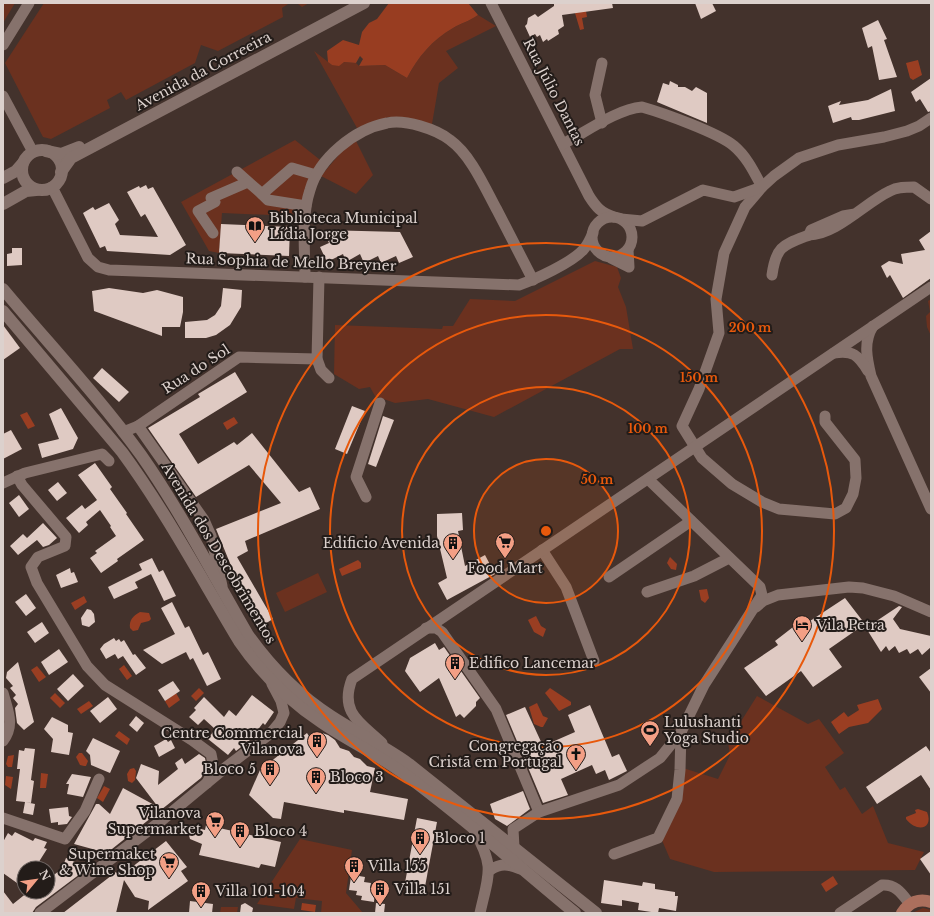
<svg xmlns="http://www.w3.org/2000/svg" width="934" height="916" viewBox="0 0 934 916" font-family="'Libre Baskerville',serif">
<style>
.green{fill:#6b311f}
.forest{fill:#983d21}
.water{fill:#9a3e22}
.building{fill:#dfcac3}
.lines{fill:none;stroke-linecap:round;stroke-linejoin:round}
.street{stroke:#86726c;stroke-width:11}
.secondary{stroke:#86726c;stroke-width:12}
.primary{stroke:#ab6f5d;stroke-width:12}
.ring{fill:none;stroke:#e8590c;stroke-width:2}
.labels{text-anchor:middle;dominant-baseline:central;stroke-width:4;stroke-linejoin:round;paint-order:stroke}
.street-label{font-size:14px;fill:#dcd1cd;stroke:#231c19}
.poi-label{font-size:14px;fill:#dcd1cd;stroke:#231c19;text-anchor:start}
.centre{fill:#e8590c;stroke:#231c19;stroke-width:2}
.ring-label{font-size:12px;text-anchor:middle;font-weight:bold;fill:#e8590c;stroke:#231c19;stroke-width:4;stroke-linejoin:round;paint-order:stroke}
</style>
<rect width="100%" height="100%" fill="#43322c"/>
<g class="green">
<polygon points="3,3 15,3 3,23"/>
<polygon points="44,3 309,3 302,7 298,4 288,4 282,8 283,17 218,51 201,45 195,63 126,100 121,92 107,100 110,108 51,139 43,137 5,63"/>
<path d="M 478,15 L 496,26 L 446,51 L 458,68 L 439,83 L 432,124 L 389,117 L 357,128 L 314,51 L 332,65 L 344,62 L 356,63 L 359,66 L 385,65 L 407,78 C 418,57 432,40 453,28 C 461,23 470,21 478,15 Z"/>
<polygon points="295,140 324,163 306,206 294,216 222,213 219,253 209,251 181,202"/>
<polygon points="356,141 373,175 356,194 321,176 343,150"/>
<polygon points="595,261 617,267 621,278 618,287 626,307 633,349 620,349 494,417 428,399 395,403 375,396 370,387 359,389 334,374 335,325 442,329 443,326 453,326 470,299 515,301"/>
<polygon points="931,299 931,336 927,327 926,316 930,312 928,301"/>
<polygon points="318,573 327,592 285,612 276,593"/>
<polygon points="757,696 808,724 819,719 844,753 825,767 840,790 845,787 862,814 873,806 888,843 924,852 915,870 714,872 670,859 661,838 683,768 718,779 730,755 728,742"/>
<polygon points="300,839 352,850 346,893 363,913 321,913 322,901 296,898 294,909 257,904"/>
<polygon points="221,907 238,907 237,913 220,913"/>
<polygon points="923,908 931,910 931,913 912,913"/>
</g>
<path class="forest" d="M 389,3 L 468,3 L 478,15 C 470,21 461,23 453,28 C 432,40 418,57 407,78 L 385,65 L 359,66 L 363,59 L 360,56 L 356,63 L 344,62 L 339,66 L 332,65 L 328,62 L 327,51 L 343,40 L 359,45 L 362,32 L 369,23 L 377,19 Z"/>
<g class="water">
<polygon points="586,11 587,17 582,18 584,29 580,30 575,13"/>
<polygon points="918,60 922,75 913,80 910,78 906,63"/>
<polygon points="27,412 35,426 28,429 20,415"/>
<polygon points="234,417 238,423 227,430 223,423"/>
<polygon points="670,557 677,564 676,570 671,569 667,563"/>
<polygon points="358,560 361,563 361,568 342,576 339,569"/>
<polygon points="707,589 709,598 705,603 701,600 699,590"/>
<polygon points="84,596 87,602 75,610 71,603"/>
<path d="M 140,612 L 149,613 L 151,619 L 149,621 L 141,623 L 138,630 L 133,631 L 130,628 C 129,620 133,616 140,612 Z"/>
<polygon points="536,616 541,626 546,629 543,637 534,632 528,620"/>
<polygon points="124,665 132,676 127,680 119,669"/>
<polygon points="37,666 46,677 39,682 31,670"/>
<polygon points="199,688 204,693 196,701 191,696"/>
<polygon points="550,688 571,702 571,705 559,711 545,693"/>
<polygon points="55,693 65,703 60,708 50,698"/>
<polygon points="176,693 180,700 169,708 165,701"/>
<polygon points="878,699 882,709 868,723 849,727 839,734 831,722 844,712 848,717 859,710 857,705"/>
<polygon points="89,701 93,706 81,714 77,709"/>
<polygon points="537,703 543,716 548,718 543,727 541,727 534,724 529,707"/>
<polygon points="119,731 130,739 127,745 115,736"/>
<polygon points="79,753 82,753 88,761 86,766 84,766 80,765 76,757"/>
<polygon points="14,755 12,767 8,767 6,764 8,756"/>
<polygon points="134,768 136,771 135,780 132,783 128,781 127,774 130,769"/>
<polygon points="41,773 48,774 46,788 40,788"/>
<polygon points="6,776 13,777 11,789 5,785"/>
<polygon points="104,786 110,789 103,802 97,798"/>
<path d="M 918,809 L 927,812 C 934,829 917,833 906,819 L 906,817 L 916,813 L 915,810 Z"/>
<polygon points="833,876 838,884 826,892 821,884"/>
<polygon points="302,903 316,905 315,912 301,910"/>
</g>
<g class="building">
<polygon points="554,3 612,3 613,8 562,15 564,26 558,30 559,34 548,41 547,39 543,42 540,35 537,37 535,34 530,37 525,26 527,24 528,18 535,14 538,17 554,6"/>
<polygon points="695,3 712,3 716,11 701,19"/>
<polygon points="878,20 887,39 884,40 897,77 879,80 872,46 868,48 862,28"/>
<polygon points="931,78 931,111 928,112 920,99 916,102 911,92"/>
<polygon points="670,81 678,85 678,87 685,87 692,91 696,87 707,93 707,123 657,102 663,83 669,85"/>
<polygon points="891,89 895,111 859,120 852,120 851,117 833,123 828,106 841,101 839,105 868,100"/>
<polygon points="146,185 148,189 153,187 186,245 170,255 107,251 105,246 100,248 83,213 93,207 95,210 109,203 119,220 115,224 120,235 158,237 145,214 141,217 127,192 139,186 140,188"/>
<polygon points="221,224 290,227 289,256 219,253"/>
<polygon points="323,230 400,232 413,257 399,263 396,256 381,263 378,256 364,263 360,254 346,262 343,254 327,262 320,247 329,243"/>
<polygon points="931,231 931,278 903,298 890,275 887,278 881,266 889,261 903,264 901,254 925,250 919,240"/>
<polygon points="12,248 22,248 22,265 7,266 7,254 12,253"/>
<polygon points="109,288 143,293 157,290 183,297 183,312 180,327 162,327 162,336 94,311 92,291"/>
<polygon points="223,288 242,290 241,307 230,325 216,335 206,338 185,338 185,322 207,320 215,315 221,306"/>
<polygon points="3,325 20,348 3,360"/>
<polygon points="102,368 129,392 119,402 93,378"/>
<polygon points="235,372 247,392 179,434 198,464 234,442 237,445 252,433 299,492 310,487 320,509 245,541 248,551 237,557 273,619 263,625 232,574 234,573 216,529 281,503 249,465 196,497 148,428 200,397 198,394"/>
<polygon points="352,406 365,411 347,454 335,449"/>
<polygon points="61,408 78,438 73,449 42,458 38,444 59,439 49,414"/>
<polygon points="383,416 394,420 376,467 368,464"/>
<polygon points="11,430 22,449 3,459 3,434"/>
<polygon points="95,463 112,487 110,489 127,513 126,514 144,540 117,559 118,561 101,573 90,558 97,553 95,551 116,536 110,527 111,526 100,510 86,522 88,525 79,533 66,518 82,505 85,509 97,500 78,475"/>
<polygon points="58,482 67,493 57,501 48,490"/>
<polygon points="19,495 29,509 19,517 9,503"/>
<polygon points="462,513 463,530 458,531 465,566 485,555 495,574 447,600 438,583 447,578 437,536 437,514"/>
<polygon points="43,523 57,538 49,545 43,547 37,540 18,555 10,546 23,534 27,538"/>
<polygon points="152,558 159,572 163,570 176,596 164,601 151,574 135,582 138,588 114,599 108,587 142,570 139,564"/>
<polygon points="70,568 71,573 74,572 78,582 61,588 56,575"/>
<polygon points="26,594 36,608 26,616 15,602"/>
<polygon points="845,598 865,624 829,649 842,667 813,687 801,671 766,696 744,668 778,645 775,641 806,617 810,621"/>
<polygon points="172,602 185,628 189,626 203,655 208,652 221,679 207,686 193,658 190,660 186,652 162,664 143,650 175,634 161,608"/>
<polygon points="899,606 902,607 893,619 900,629 931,636 931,647 922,655 918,649 910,654 907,649 899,653 895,646 889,651 886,646 881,652 866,628"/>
<polygon points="87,609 91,610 94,614 95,622 89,627 82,625 81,618"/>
<polygon points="42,622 49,633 35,643 27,632"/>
<polygon points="114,638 116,641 119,639 121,642 124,640 133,655 135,654 146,668 136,675 123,656 118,659 115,654 106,659 100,649 104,644"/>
<polygon points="435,643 439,650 444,647 480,698 476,702 476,706 464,718 460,714 456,717 439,678 420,692 405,671 410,658"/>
<polygon points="59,649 68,662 49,675 41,662"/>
<polygon points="18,662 34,722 24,730 17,723 15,708 18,704 13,698 16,695 10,688 13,686 6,678 7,672"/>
<polygon points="931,668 931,693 919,677"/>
<polygon points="73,674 84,686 68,701 57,689"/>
<polygon points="173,681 180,691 165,701 158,690"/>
<polygon points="252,695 274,712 265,725 263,723 250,740 236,751 234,748 228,755 208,739 215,729 204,719 198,725 189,717 196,710 194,708 204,697 224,717 229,710 236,716"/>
<polygon points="108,697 117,709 100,723 90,711"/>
<polygon points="590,705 612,757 619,754 627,771 609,780 605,770 596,774 592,765 561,779 568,795 543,803 506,715 525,707 543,746 575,732 568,715"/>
<polygon points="136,716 144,723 137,732 129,725"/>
<polygon points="52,717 68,725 68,732 73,733 69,755 51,752 53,739 44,729"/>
<polygon points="307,733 315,746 322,733 328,735 335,740 340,748 349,751 354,757 360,759 367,766 375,768 370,792 408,799 404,820 344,810 344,813 284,802 281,819 273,818 249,795 260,770"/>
<polygon points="93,738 120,751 110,773 91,765 90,755 86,751"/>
<polygon points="166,739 168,742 171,740 175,748 159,757 154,746"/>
<polygon points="926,746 931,753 931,790 921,775 877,804 866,787"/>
<polygon points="25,748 35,749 31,780 34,781 31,803 25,802 35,804 33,815 23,813 25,802 16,801 20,769 17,769 19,750 24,751"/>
<polygon points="199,754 205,758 207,768 201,778 107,853 74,844 96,804 99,804 110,814 123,788 158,807 136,778 141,764 159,771 158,785 178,769 175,763 182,758 185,764"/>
<polygon points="72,774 91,777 83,797 67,794 69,784 66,784"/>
<polygon points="523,791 530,809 507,826 495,819 490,804"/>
<polygon points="68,807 69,816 72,817 67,824 58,825 58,822 51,823 49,809"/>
<polygon points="417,818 437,822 424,892 404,888"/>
<polygon points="206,825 281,842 275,867 261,864 259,868 199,855 202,844 190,839 188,832 193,827 205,830"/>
<polygon points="15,832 33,841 35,838 47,842 44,848 47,849 35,868 24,868 24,888 3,873 3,842 8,833 12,836"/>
<polygon points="166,841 187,867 181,871 188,881 148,910 149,901 135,897 124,880 116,913 63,913 116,872 119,877"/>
<polygon points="931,851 931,875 920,859"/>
<polygon points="66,858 88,868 36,907 32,913 3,913 3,891 13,904 28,892 48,892 48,879 62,869"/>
<polygon points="352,870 359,871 359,876 365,877 364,882 371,883 370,888 375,889 374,902 361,900 362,896 356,895 357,891 349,890"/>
<polygon points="604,880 642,886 643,882 655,884 655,889 675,892 675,896 678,896 676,911 659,908 658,913 638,910 639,903 622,900 622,906 601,903"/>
<polygon points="190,901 213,904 212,913 189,913"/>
<polygon points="245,903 253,908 252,913 240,913 241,905"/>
<polygon points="376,903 385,904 384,913 375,913"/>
</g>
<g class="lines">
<g class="street">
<path d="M 491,3 L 589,196 C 596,207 601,213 614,217"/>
<polyline points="3,45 29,3"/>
<polyline points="602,63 595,95 602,123"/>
<polyline points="3,96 33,152"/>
<path d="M 563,144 C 586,132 617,109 642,107 C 663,113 719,133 734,146 C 747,157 754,172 762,187 L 745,207 L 724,253 L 716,299 L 719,333 L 699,389 L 682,426 L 702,458 L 732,484 L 762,502 L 779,509 L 835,514 L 846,508 L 853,494 L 856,478 L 855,460 L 825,422 L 825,416"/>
<polyline points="237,172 262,194 292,168 316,175"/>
<path d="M 52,187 L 88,258 L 98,267 L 109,270 L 519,285 C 536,279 571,263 583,250 C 588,245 590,239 593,233"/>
<polyline points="262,194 268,200 306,206"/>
<path d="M 855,214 L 843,216 L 811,230 L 809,235 C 836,235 866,202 890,191 C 897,187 906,187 914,187 L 931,199"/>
<circle cx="612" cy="237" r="20"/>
<polyline points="621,219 642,221 703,190 734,197 762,187 774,176 799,158 838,145 884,137 907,131 919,126 931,118"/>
<polyline points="213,233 198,211 215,202 211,198 248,182"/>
<polyline points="611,258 629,267 628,250"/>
<path d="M 772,275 C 776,246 783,245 809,235"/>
<path d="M 305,277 C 305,249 301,217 310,190 C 319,158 355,129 387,123 C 405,119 436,129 450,140 C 471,155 485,188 497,210 C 509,233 521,257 533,280"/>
<polyline points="319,277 317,359 321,370 329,378"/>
<path d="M 873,326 C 863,342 867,359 871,376 L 931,509"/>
<path d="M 834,353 C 853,350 858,355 868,371"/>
<polyline points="138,426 204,520 211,536 222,586"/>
<polyline points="123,432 138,426 239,357 317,359"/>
<polyline points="17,476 22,485 66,537 65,546 38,557 31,567 37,583 87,666 105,685 192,740 211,754 214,769 207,783"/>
<polyline points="3,483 25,473 102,454 109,461"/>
<polyline points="366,497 356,477 380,403"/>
<polyline points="542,550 566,587 594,661"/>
<polyline points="609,577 691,521"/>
<polyline points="647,592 694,576 729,558"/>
<polyline points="756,607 763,601 778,595 849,587 863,588 894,596 931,612"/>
<polyline points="426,628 436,628 442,632 496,709 539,812"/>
<path d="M 3,693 C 8,711 15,725 3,741"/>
<path d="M 382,743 C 361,723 339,713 352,679 L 931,287"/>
<polyline points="3,818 65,839 85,811 99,779"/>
<path d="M 474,830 C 495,867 489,873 480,913"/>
<polyline points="514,847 513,829 539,812 619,785 660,758 681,732 704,685 762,595 760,587 648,479"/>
<polyline points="614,854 658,838 677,799 680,770 681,732"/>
<path d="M 490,870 C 501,863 508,864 520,869"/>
<polyline points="40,913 161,821 225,768 271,733 280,722 284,713 281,701 272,684"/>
<path d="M 840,913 L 882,885 C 896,884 902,894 910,904"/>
</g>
<g class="secondary">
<circle cx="42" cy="170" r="20"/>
<polyline points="46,151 61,154 79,147"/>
<polyline points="61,172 71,158 364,3"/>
<polyline points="3,178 16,171 23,163"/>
<polyline points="3,204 26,191 36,190"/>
<path d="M 3,289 C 49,344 99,397 141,455 C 181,512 213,575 248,635 C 271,667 298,695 331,716 C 357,733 384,746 409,764 L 596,913"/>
<path d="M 3,311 L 122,452 C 166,512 201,578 239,641 C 261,673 288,700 321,722 C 347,740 377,754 403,773 C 463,817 518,866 575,913"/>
</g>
<path class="primary" d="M 902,913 C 909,902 919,898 931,902"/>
</g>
<circle cx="546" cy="531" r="72" fill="#e8590c" fill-opacity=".12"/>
<g class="ring">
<circle cx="546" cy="531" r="72"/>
<circle cx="546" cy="531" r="144"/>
<circle cx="546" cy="531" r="216"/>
<circle cx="546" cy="531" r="288"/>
</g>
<defs>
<symbol id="library-pin" viewBox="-11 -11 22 30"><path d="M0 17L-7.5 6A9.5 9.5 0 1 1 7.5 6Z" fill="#f39f85" stroke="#231c19"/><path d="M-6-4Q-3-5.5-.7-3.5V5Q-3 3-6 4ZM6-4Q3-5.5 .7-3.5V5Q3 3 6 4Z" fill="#111"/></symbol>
<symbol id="supermarket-pin" viewBox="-11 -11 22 30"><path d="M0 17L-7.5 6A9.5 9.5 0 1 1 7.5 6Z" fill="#f39f85" stroke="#231c19"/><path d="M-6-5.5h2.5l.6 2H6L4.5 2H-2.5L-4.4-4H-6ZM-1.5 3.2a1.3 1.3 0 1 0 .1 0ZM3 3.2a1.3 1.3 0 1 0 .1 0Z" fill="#111"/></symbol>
<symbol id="building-pin" viewBox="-11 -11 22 30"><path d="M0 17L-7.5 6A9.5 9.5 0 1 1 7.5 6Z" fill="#f39f85" stroke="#231c19"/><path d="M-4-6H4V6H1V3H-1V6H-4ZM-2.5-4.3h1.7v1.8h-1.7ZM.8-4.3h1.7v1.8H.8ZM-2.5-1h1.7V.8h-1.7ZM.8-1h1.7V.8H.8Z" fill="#111"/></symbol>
<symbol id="hotel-pin" viewBox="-11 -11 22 30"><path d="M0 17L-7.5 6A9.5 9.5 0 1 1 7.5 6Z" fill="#f39f85" stroke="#231c19"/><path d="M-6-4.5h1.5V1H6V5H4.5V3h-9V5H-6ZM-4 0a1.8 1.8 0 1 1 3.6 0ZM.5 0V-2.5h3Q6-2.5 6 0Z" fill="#111"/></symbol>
<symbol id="stadium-pin" viewBox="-11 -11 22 30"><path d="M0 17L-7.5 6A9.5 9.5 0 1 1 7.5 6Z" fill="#f39f85" stroke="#231c19"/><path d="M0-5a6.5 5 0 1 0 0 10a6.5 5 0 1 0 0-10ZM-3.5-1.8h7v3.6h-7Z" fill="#111"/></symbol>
<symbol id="church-pin" viewBox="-11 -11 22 30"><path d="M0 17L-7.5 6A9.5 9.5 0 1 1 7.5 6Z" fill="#f39f85" stroke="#231c19"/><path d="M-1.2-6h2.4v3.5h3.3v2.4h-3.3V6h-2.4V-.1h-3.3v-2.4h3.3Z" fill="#111"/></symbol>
</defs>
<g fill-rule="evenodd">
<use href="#library-pin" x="244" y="215" width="22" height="30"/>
<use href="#supermarket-pin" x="494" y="531" width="22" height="30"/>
<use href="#building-pin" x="442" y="532" width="22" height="30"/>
<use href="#hotel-pin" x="791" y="614" width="22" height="30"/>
<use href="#building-pin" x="444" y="652" width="22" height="30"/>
<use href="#stadium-pin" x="639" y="719" width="22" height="30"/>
<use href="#building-pin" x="306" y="730" width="22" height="30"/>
<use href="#church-pin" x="565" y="743" width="22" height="30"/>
<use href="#building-pin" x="259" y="758" width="22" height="30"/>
<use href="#building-pin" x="305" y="766" width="22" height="30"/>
<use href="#supermarket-pin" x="204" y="810" width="22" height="30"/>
<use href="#building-pin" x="229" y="820" width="22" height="30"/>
<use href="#building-pin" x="409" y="827" width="22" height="30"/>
<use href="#supermarket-pin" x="158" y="851" width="22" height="30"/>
<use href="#building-pin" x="343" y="855" width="22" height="30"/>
<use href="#building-pin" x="369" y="878" width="22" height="30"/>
<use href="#building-pin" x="190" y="880" width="22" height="30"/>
</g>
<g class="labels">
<g class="street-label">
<text transform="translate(203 71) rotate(-28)">Avenida da Correeira</text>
<text transform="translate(554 92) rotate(63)">Rua Júlio Dantas</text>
<text transform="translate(291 262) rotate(2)">Rua Sophia de Mello Breyner</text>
<text transform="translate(196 369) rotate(-33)">Rua do Sol</text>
<text transform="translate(219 553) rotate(59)">Avenida dos Descobrimentos</text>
</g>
<g class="poi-label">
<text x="269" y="218">Biblioteca Municipal<tspan x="269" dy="16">Lídia Jorge</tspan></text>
<text x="439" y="543" text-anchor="end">Edificio Avenida</text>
<text x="505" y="568" text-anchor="middle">Food Mart</text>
<text x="816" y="625">Vila Petra</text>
<text x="469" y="663">Edifico Lancemar</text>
<text x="664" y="722">Lulushanti<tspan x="664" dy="16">Yoga Studio</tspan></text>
<text x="303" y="733" text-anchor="end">Centre Commercial<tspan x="303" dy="16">Vilanova</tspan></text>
<text x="562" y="746" text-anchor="end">Congregação<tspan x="562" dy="16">Cristã em Portugal</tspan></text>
<text x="256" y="769" text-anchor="end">Bloco 5</text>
<text x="330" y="777">Bloco 3</text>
<text x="201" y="813" text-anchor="end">Vilanova<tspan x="201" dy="16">Supermarket</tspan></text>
<text x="254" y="831">Bloco 4</text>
<text x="434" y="838">Bloco 1</text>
<text x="155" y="854" text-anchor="end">Supermaket<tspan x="155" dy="16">&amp; Wine Shop</tspan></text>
<text x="368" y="866">Villa 155</text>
<text x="394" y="889">Villa 151</text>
<text x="215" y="891">Villa 101-104</text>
</g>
</g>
<circle cx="546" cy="531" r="6" class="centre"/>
<g class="ring-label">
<text x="750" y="332">200 m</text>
<text x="699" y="382">150 m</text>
<text x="648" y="433">100 m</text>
<text x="597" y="484">50 m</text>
</g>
<rect width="934" height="916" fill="none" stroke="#dcd1cd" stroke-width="8"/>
<g transform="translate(36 880) rotate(61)"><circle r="19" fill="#231c19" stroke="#6d6461"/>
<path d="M0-3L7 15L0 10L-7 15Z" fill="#f39f85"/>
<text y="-6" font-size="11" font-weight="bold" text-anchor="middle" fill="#dcd1cd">N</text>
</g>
</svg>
